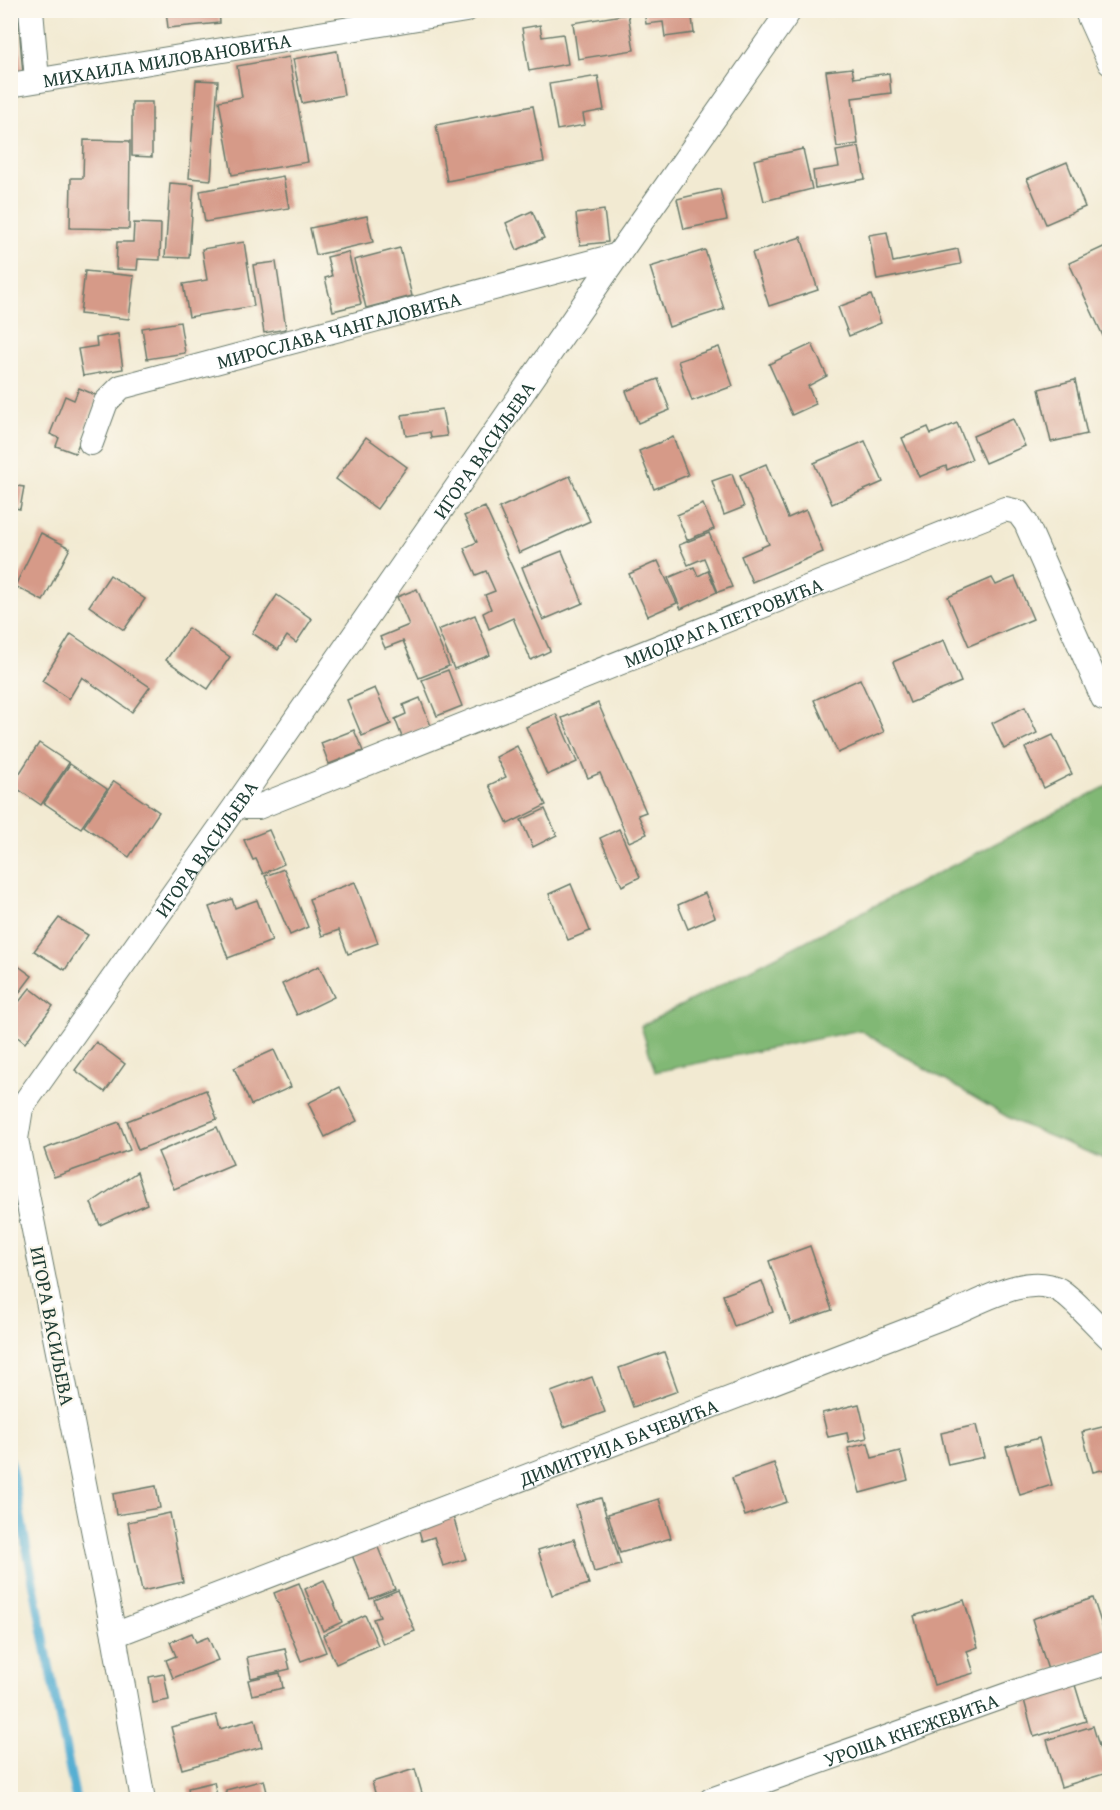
<svg xmlns="http://www.w3.org/2000/svg" width="1120" height="1810" viewBox="0 0 1120 1810" font-family="'Gentium Book Plus',serif">
<style>
.forest{fill:#81b874;stroke:#507a54;stroke-width:1.5}
.lines{fill:none;stroke-linecap:round;stroke-linejoin:round}
.stream{stroke:#54aed2;stroke-width:9}
.building{fill:#d69a88}
.minor-casing{stroke:#697a6b;stroke-width:26}
.minor{stroke:#fff;stroke-width:24}
.labels{text-anchor:middle;dominant-baseline:central;stroke-width:4.5;stroke-linejoin:round;paint-order:stroke}
.street-label{font-size:20px;fill:#1f3d34;stroke:#fbf7ec}
</style>
<rect width="100%" height="100%" fill="#fbf7ec"/>
<filter id="ink" filterUnits="userSpaceOnUse"><feTurbulence type="fractalNoise" baseFrequency=".0167" numOctaves="2"/><feDisplacementMap in="SourceGraphic" scale="12" xChannelSelector="R" yChannelSelector="G"/><feConvolveMatrix kernelMatrix="1 2 1 2 8 2 1 2 1" color-interpolation-filters="sRGB"/></filter>
<filter id="wash" filterUnits="userSpaceOnUse"><feTurbulence type="fractalNoise" baseFrequency=".008" numOctaves="4" result="noise"/><feDisplacementMap in="SourceGraphic" scale="24" xChannelSelector="R" yChannelSelector="G"/><feGaussianBlur stdDeviation="1.35" result="paint"/><feColorMatrix in="noise" values="0 0 0 0 0 0 0 0 0 0 0 0 0 0 0 0 0 1.4 0 .05"/><feComposite in="paint" operator="in"/></filter>
<g filter="url(#wash)">
<rect width="100%" height="100%" fill="#f2ead2"/>
<polygon class="forest" points="1109,785 1109,1161 1016,1122 860,1030 655,1072 641,1026"/>
<g class="lines">
<polyline class="stream" points="10,1460 53,1686 76,1800"/>
</g>
<g id="blocks">
<g class="building">
<polygon points="166,10 219,10 220,23 168,28"/>
<polygon points="644,10 691,10 694,33 665,37 663,22 646,24"/>
<polygon points="10,12 18,12 23,75 10,76"/>
<polygon points="628,14 634,50 578,59 573,23"/>
<polygon points="540,25 542,37 563,34 568,64 529,71 522,28"/>
<polygon points="337,51 344,95 302,103 293,59"/>
<polygon points="289,57 308,162 232,175 219,101 242,97 237,66"/>
<polygon points="852,68 854,78 889,73 891,93 852,98 858,144 837,147 826,71"/>
<polygon points="598,76 604,110 583,114 585,125 557,130 549,84"/>
<polygon points="196,80 218,81 211,180 189,178"/>
<polygon points="132,102 152,102 152,157 132,156"/>
<polygon points="533,106 544,162 447,181 436,125"/>
<polygon points="84,140 130,141 129,229 70,228 71,178 83,178"/>
<polygon points="859,147 865,179 815,188 813,171 839,167 836,151"/>
<polygon points="803,149 812,189 764,201 754,160"/>
<polygon points="1067,162 1085,207 1046,224 1027,179"/>
<polygon points="283,176 289,208 205,222 200,191"/>
<polygon points="170,183 194,185 189,258 165,257"/>
<polygon points="720,189 727,220 684,229 677,199"/>
<polygon points="604,210 608,242 580,245 576,214"/>
<polygon points="532,211 544,238 517,250 506,223"/>
<polygon points="367,216 373,242 316,255 310,228"/>
<polygon points="134,223 161,224 160,260 138,259 137,270 116,269 117,242 133,242"/>
<polygon points="887,232 893,262 958,249 961,264 877,280 869,235"/>
<polygon points="801,237 818,290 769,306 752,253"/>
<polygon points="244,242 254,306 189,317 183,284 207,280 202,249"/>
<polygon points="1110,244 1110,351 1069,263"/>
<polygon points="400,248 412,296 366,308 354,260"/>
<polygon points="705,250 724,309 669,327 650,267"/>
<polygon points="348,252 361,304 333,311 325,278 332,276 327,257"/>
<polygon points="276,262 286,329 264,333 253,265"/>
<polygon points="85,271 134,276 129,319 80,314"/>
<polygon points="871,295 881,323 849,336 838,307"/>
<polygon points="180,322 185,353 147,359 142,328"/>
<polygon points="118,334 123,369 83,376 78,349 97,346 96,338"/>
<polygon points="812,344 827,376 808,386 816,404 792,415 769,364"/>
<polygon points="719,347 733,386 692,401 678,361"/>
<polygon points="658,379 670,410 638,423 626,391"/>
<polygon points="1075,380 1087,434 1051,442 1039,389"/>
<polygon points="79,388 98,396 75,453 56,446 59,438 50,434 65,396 74,400"/>
<polygon points="442,409 447,436 431,438 430,432 406,436 402,415"/>
<polygon points="1013,419 1025,446 985,463 973,436"/>
<polygon points="957,423 972,459 947,470 946,466 919,477 902,438 928,427 931,434"/>
<polygon points="366,437 407,467 377,509 336,479"/>
<polygon points="673,437 688,475 654,489 639,451"/>
<polygon points="865,441 883,482 832,504 814,463"/>
<polygon points="766,464 788,518 806,510 823,552 752,582 741,556 769,544 740,475"/>
<polygon points="732,474 744,507 724,515 712,481"/>
<polygon points="570,476 590,521 519,553 499,508"/>
<polygon points="10,485 24,487 20,509 10,507"/>
<polygon points="703,504 714,529 687,540 677,515"/>
<polygon points="485,507 550,651 531,660 513,618 489,629 483,613 491,609 485,595 495,591 486,571 476,575 464,548 477,542 464,516"/>
<polygon points="41,533 70,548 43,601 15,586"/>
<polygon points="709,533 732,587 718,592 704,558 688,565 679,545"/>
<polygon points="562,551 583,603 543,620 522,567"/>
<polygon points="658,561 677,603 648,616 629,574"/>
<polygon points="694,567 698,576 708,571 717,592 681,609 668,578"/>
<polygon points="110,575 145,599 124,630 89,606"/>
<polygon points="1015,577 1033,619 969,646 948,597 992,578 996,585"/>
<polygon points="417,589 449,666 419,678 403,641 385,648 380,637 409,625 397,597"/>
<polygon points="277,595 312,619 296,643 287,636 278,650 252,633"/>
<polygon points="475,615 490,655 454,669 438,630"/>
<polygon points="188,628 230,657 208,689 166,660"/>
<polygon points="71,634 150,687 132,712 82,677 69,699 42,681"/>
<polygon points="944,640 961,682 910,703 893,662"/>
<polygon points="448,670 462,706 437,716 422,680"/>
<polygon points="860,679 884,732 838,753 814,700"/>
<polygon points="375,688 391,724 362,736 347,700"/>
<polygon points="420,698 431,726 402,737 395,719 406,714 403,705"/>
<polygon points="598,703 646,812 638,815 647,834 629,842 600,773 588,778 562,718"/>
<polygon points="1025,707 1037,733 1004,749 992,723"/>
<polygon points="556,714 577,762 547,775 526,727"/>
<polygon points="354,730 363,751 329,764 321,743"/>
<polygon points="1053,735 1072,774 1044,788 1025,748"/>
<polygon points="39,743 69,763 41,805 12,785"/>
<polygon points="517,746 546,805 508,824 489,785 506,777 496,757"/>
<polygon points="70,764 107,789 81,828 44,803"/>
<polygon points="114,781 159,812 129,857 84,826"/>
<polygon points="545,809 557,835 533,847 521,820"/>
<polygon points="619,829 640,877 622,886 600,838"/>
<polygon points="269,830 284,864 263,874 256,859 253,860 244,840"/>
<polygon points="284,869 308,927 290,935 265,876"/>
<polygon points="355,882 378,943 348,954 339,930 322,936 309,899"/>
<polygon points="571,884 590,931 568,940 549,894"/>
<polygon points="705,893 715,917 688,929 678,905"/>
<polygon points="232,899 235,908 257,900 272,941 228,958 209,907"/>
<polygon points="59,918 88,935 65,970 34,951"/>
<polygon points="10,960 32,976 10,1005"/>
<polygon points="319,966 334,997 297,1015 282,984"/>
<polygon points="30,988 53,1006 25,1043 10,1031 10,1013"/>
<polygon points="96,1042 125,1064 105,1092 75,1070"/>
<polygon points="274,1050 291,1087 251,1105 234,1068"/>
<polygon points="340,1087 357,1121 325,1137 308,1103"/>
<polygon points="206,1090 217,1119 138,1150 127,1121"/>
<polygon points="119,1122 130,1150 54,1177 44,1149"/>
<polygon points="217,1127 233,1164 174,1189 158,1152"/>
<polygon points="137,1172 147,1204 100,1225 91,1203"/>
<polygon points="810,1246 832,1310 791,1324 769,1261"/>
<polygon points="762,1281 773,1312 734,1326 723,1295"/>
<polygon points="664,1352 678,1391 633,1407 619,1368"/>
<polygon points="592,1377 605,1412 564,1427 551,1392"/>
<polygon points="859,1404 867,1438 849,1442 847,1433 828,1437 822,1413"/>
<polygon points="976,1425 984,1457 948,1465 941,1433"/>
<polygon points="1110,1425 1110,1468 1093,1472 1082,1432"/>
<polygon points="1039,1438 1052,1485 1020,1495 1006,1447"/>
<polygon points="868,1443 872,1458 900,1451 908,1480 860,1493 848,1448"/>
<polygon points="774,1463 787,1502 745,1516 732,1478"/>
<polygon points="156,1486 160,1508 116,1515 113,1494"/>
<polygon points="601,1498 621,1565 594,1572 576,1505"/>
<polygon points="659,1499 671,1538 620,1553 608,1514"/>
<polygon points="170,1513 183,1582 142,1591 128,1522"/>
<polygon points="452,1513 466,1559 443,1566 434,1537 422,1541 417,1524"/>
<polygon points="574,1539 589,1584 552,1595 538,1550"/>
<polygon points="377,1545 395,1589 370,1599 352,1555"/>
<polygon points="324,1580 342,1622 323,1631 305,1589"/>
<polygon points="299,1583 326,1652 301,1661 274,1593"/>
<polygon points="398,1590 415,1631 383,1644 373,1619 380,1617 374,1600"/>
<polygon points="1093,1598 1110,1650 1048,1670 1032,1619"/>
<polygon points="964,1600 978,1647 967,1651 974,1673 934,1685 914,1616"/>
<polygon points="365,1615 378,1645 336,1664 323,1635"/>
<polygon points="192,1633 196,1642 208,1637 218,1660 173,1678 166,1660 176,1656 170,1642"/>
<polygon points="285,1649 290,1669 251,1678 247,1657"/>
<polygon points="280,1673 283,1688 252,1695 248,1680"/>
<polygon points="164,1674 169,1700 153,1703 149,1677"/>
<polygon points="1075,1685 1086,1721 1034,1737 1024,1700"/>
<polygon points="216,1715 220,1729 255,1719 262,1747 182,1769 171,1727"/>
<polygon points="1093,1726 1107,1773 1061,1787 1047,1740"/>
<polygon points="415,1769 424,1800 377,1800 372,1782"/>
<polygon points="264,1780 269,1800 229,1800 226,1790"/>
<polygon points="214,1782 218,1800 190,1800 188,1788"/>
</g>
</g>
</g>
<g filter="url(#ink)">
<use href="#blocks" fill-opacity="0" stroke="#697a6b" stroke-width="1.5"/>
<g class="lines">
<defs>
<g id="minor">
<polyline points="31,10 37,80"/>
<polyline points="1086,10 1110,63"/>
<path id="s1" d="M 10,85 L 466,10"/>
<path id="s2" d="M 91,443 L 106,402 L 121,387 L 618,255"/>
<path id="s3" d="M 237,804 L 247,807 L 258,807 L 1005,509 L 1018,512 L 1026,523 L 1103,698"/>
<path id="s4" d="M 114,1635 L 953,1313 C 982,1301 1029,1273 1059,1290 C 1074,1299 1096,1325 1110,1338"/>
<path id="s5" d="M 143,1800 L 114,1635 L 16,1139 L 21,1108 L 237,804 L 618,255 L 790,10"/>
<path id="s6" d="M 711,1800 L 1038,1684 L 1110,1662"/>
</g>
</defs>
<use href="#minor" class="minor-casing"/>
<use href="#minor" class="minor"/>
</g>
</g>
<g class="labels">
<g class="street-label">
<text stroke="none"><textPath href="#s1" startOffset="159">МИХАИЛА МИЛОВАНОВИЋА</textPath></text>
<text stroke="none"><textPath href="#s2" startOffset="290">МИРОСЛАВА ЧАНГАЛОВИЋА</textPath></text>
<text stroke="none"><textPath href="#s5" startOffset="1509">ИГОРА ВАСИЉЕВА</textPath></text>
<text stroke="none"><textPath href="#s3" startOffset="522">МИОДРАГА ПЕТРОВИЋА</textPath></text>
<text stroke="none"><textPath href="#s5" startOffset="1023">ИГОРА ВАСИЉЕВА</textPath></text>
<text transform="translate(53 1326) rotate(79)">ИГОРА ВАСИЉЕВА</text>
<text stroke="none"><textPath href="#s4" startOffset="540">ДИМИТРИЈА БАЧЕВИЋА</textPath></text>
<text stroke="none"><textPath href="#s6" startOffset="212">УРОША КНЕЖЕВИЋА</textPath></text>
</g>
</g>
<rect width="1120" height="1810" fill="none" stroke="#fbf7ec" stroke-width="36"/>
</svg>
